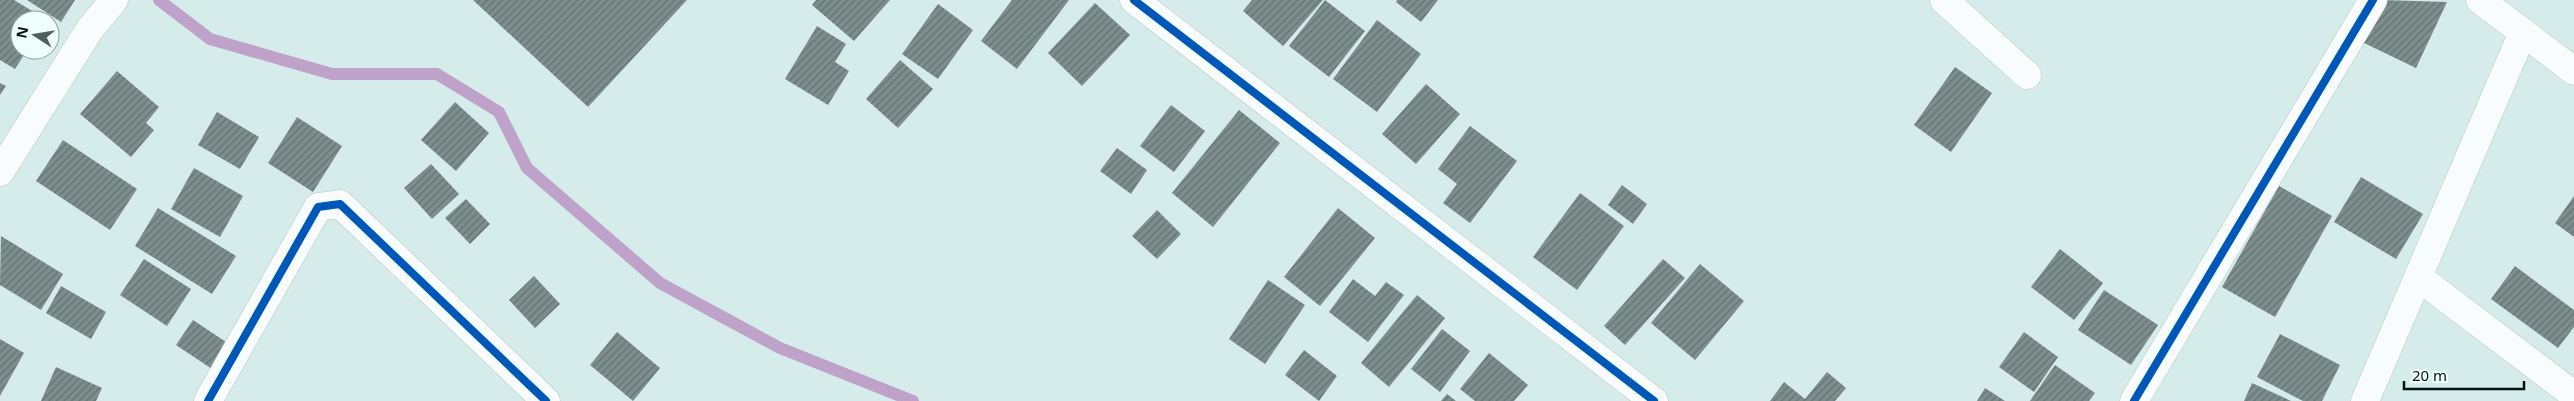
<svg xmlns="http://www.w3.org/2000/svg" width="2574" height="401" viewBox="0 0 2574 401" font-family="'Noto Sans',sans-serif">
<style>
.lines{fill:none;stroke-linecap:round;stroke-linejoin:round}
.stream{stroke:#bfa2ca;stroke-width:12}
.building{fill:url(#building-hatch)}
.minor-casing{stroke:#b5c7c5;stroke-width:29}
.minor{stroke:#f9fcfc;stroke-width:28}
.cycleway-casing{stroke:#edfefc;stroke-width:11}
.cycleway{stroke:#0057b8;stroke-width:8}
</style>
<defs>
<pattern id="building-hatch" width="6" height="6" patternUnits="userSpaceOnUse" patternTransform="scale(1.25)"><rect width="6" height="6" fill="#7d8e8c"/><path d="M-1 1l2-2M0 6l6-6M5 7l2-2" fill="none" stroke="#647371"/></pattern>
</defs>
<rect width="100%" height="100%" fill="#d6ecea"/>
<g class="lines">
<polyline class="stream" points="159,0 210,39 332,74 437,74 499,112 527,168 660,283 780,348 913,401"/>
</g>
<g class="building">
<polygon points="0,0 14,0 47,20 20,20 20,50 27,50 15,69 0,60"/>
<polygon points="27,0 75,0 61,22"/>
<polygon points="473,0 687,0 588,107"/>
<polygon points="816,0 890,0 854,41 812,5"/>
<polygon points="1012,0 1069,0 1017,69 981,41"/>
<polygon points="1252,0 1323,0 1283,46 1243,11"/>
<polygon points="1325,0 1365,31 1329,77 1289,46"/>
<polygon points="1397,0 1438,0 1421,22 1396,2"/>
<polygon points="2382,0 2447,2 2416,68 2362,42"/>
<polygon points="1095,3 1130,35 1082,86 1048,53"/>
<polygon points="938,4 973,30 938,79 902,54"/>
<polygon points="1377,20 1421,54 1377,112 1333,79"/>
<polygon points="817,26 846,44 835,62 849,71 828,105 785,79"/>
<polygon points="900,60 933,89 898,128 866,99"/>
<polygon points="1955,67 1992,93 1951,152 1914,125"/>
<polygon points="117,71 159,107 146,123 154,130 131,157 80,114"/>
<polygon points="0,83 6,86 0,95"/>
<polygon points="1426,84 1460,114 1416,164 1382,134"/>
<polygon points="455,102 489,133 456,171 421,140"/>
<polygon points="1171,105 1205,131 1174,172 1140,146"/>
<polygon points="1239,110 1280,143 1213,227 1172,193"/>
<polygon points="217,112 259,137 240,169 198,145"/>
<polygon points="297,117 342,146 313,192 268,163"/>
<polygon points="1470,126 1517,161 1470,223 1443,203 1457,184 1438,169"/>
<polygon points="63,140 137,189 110,230 36,181"/>
<polygon points="1117,148 1147,170 1131,194 1100,171"/>
<polygon points="431,164 459,194 432,219 404,188"/>
<polygon points="194,168 243,196 220,237 171,209"/>
<polygon points="2361,177 2423,214 2396,259 2334,222"/>
<polygon points="1622,185 1647,204 1633,224 1608,205"/>
<polygon points="2279,186 2332,216 2275,317 2222,287"/>
<polygon points="1580,193 1624,226 1577,290 1533,257"/>
<polygon points="2574,196 2574,237 2555,223"/>
<polygon points="466,199 490,224 470,244 445,218"/>
<polygon points="158,208 236,256 212,294 135,246"/>
<polygon points="1338,208 1375,238 1320,306 1284,277"/>
<polygon points="1157,210 1181,234 1157,259 1132,236"/>
<polygon points="1,236 63,274 41,310 0,285"/>
<polygon points="2060,249 2103,283 2074,320 2031,287"/>
<polygon points="144,259 191,289 167,326 120,295"/>
<polygon points="1663,259 1685,278 1625,345 1604,326"/>
<polygon points="1700,264 1744,301 1695,360 1651,323"/>
<polygon points="2515,266 2574,310 2574,327 2558,348 2491,299"/>
<polygon points="534,276 560,304 535,328 509,300"/>
<polygon points="1353,279 1375,296 1386,282 1404,295 1368,342 1329,312"/>
<polygon points="1268,280 1305,305 1265,364 1229,339"/>
<polygon points="61,286 106,312 91,339 46,313"/>
<polygon points="2104,290 2158,325 2131,365 2078,330"/>
<polygon points="1417,295 1445,318 1389,387 1361,363"/>
<polygon points="193,320 229,344 212,369 176,345"/>
<polygon points="1442,329 1470,351 1440,392 1411,369"/>
<polygon points="617,332 660,368 633,401 590,365"/>
<polygon points="2024,332 2058,357 2034,392 1999,367"/>
<polygon points="2280,334 2340,365 2322,401 2303,401 2257,377"/>
<polygon points="0,339 24,353 0,396"/>
<polygon points="1304,350 1337,376 1319,401 1285,375"/>
<polygon points="1489,353 1528,385 1514,401 1475,401 1460,389"/>
<polygon points="2055,365 2095,393 2089,401 2030,401"/>
<polygon points="56,367 102,388 96,401 41,401"/>
<polygon points="1827,372 1846,388 1835,401 1770,401 1784,382 1805,399"/>
<polygon points="2252,383 2291,401 2244,401"/>
<polygon points="1985,388 2005,401 1977,401"/>
<polygon points="1447,394 1456,401 1441,401"/>
</g>
<g class="lines">
<defs>
<g id="minor">
<polyline points="1134,0 1654,401"/>
<polyline points="1944,0 2027,75"/>
<polyline points="2480,0 2574,71"/>
<polyline points="0,172 90,29 114,0"/>
<polyline points="2418,277 2574,395"/>
<polyline points="208,401 318,207 340,204 546,401"/>
<polyline points="2134,401 2373,0"/>
<polyline points="2365,401 2523,32"/>
</g>
</defs>
<use href="#minor" class="minor-casing"/>
<use href="#minor" class="minor"/>
<defs>
<g id="cycleway">
<polyline points="1134,0 1654,401"/>
<polyline points="208,401 318,207 340,204 546,401"/>
<polyline points="2134,401 2373,0"/>
</g>
</defs>
<use href="#cycleway" class="cycleway-casing"/>
<use href="#cycleway" class="cycleway"/>
</g>
<g transform="translate(35 35) rotate(282)"><circle r="24" fill="#edfefc" stroke="#90a09f"/>
<path d="M0-4L9 19L0 12L-9 19Z" fill="#4e605e"/>
<text y="-8" font-size="14" font-weight="bold" text-anchor="middle" fill="#051413">N</text>
</g>
<path d="M2404 381v8h120v-8" fill="none" stroke="#051413" stroke-width="2.5"/>
<text x="2412" y="381" font-size="15" fill="#051413" stroke="#edfefc" stroke-width="4" paint-order="stroke">20 m</text>
</svg>
